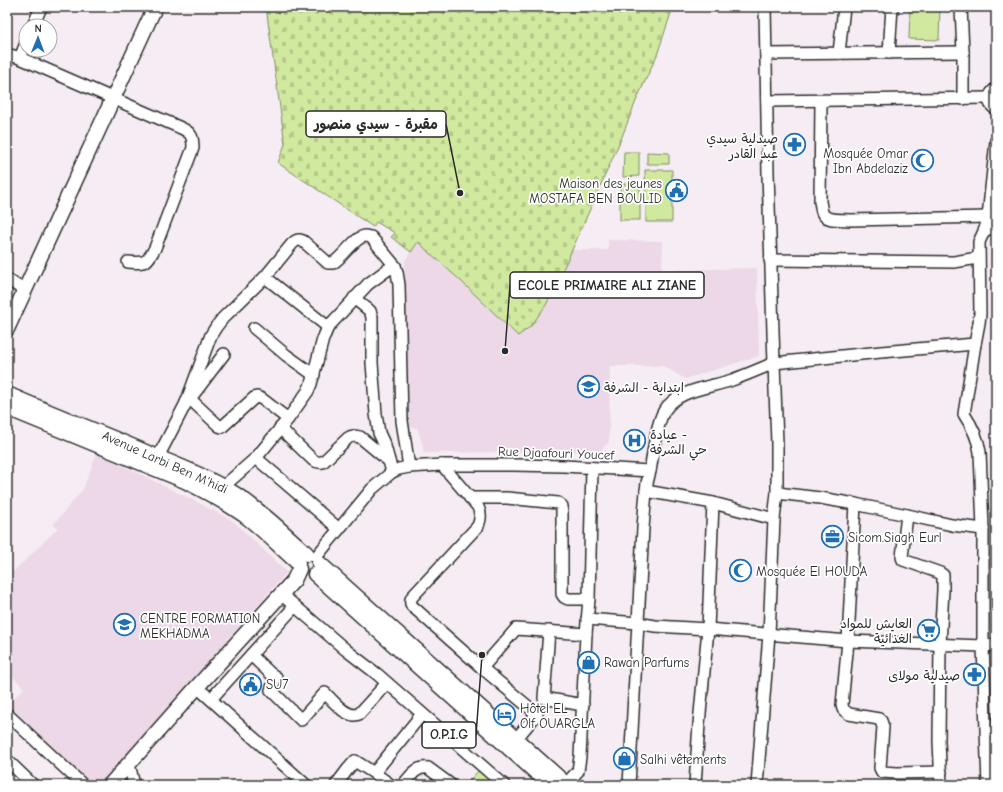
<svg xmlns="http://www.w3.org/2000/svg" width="1003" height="792" viewBox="0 0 1003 792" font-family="'Comic Neue','Playpen Sans Arabic',sans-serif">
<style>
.built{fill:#ecd8e7}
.cemetery{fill:url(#cemetery-stones);stroke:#7e8a65}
.garden{fill:#d0e99f;stroke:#7e8a65}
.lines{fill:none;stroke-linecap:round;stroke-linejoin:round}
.minor-casing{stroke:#2b2b2b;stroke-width:14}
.major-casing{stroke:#2b2b2b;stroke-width:17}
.minor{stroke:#fff;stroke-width:11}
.major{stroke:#fff;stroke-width:14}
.labels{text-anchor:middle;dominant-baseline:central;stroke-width:3.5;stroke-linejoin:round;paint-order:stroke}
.poi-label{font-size:13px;fill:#2b2b2b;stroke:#fff;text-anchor:start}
.street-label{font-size:13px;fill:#2b2b2b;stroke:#fff}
.leader{fill:none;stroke:#2b2b2b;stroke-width:1.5}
.callout-dot{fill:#2b2b2b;stroke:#fff;stroke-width:1.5}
.callout{fill:#fff;stroke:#2b2b2b;stroke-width:1.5}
.callout-label{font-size:14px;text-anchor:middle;font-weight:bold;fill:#2b2b2b}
</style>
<defs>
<pattern id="cemetery-stones" width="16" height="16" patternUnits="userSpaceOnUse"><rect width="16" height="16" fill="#d0e99f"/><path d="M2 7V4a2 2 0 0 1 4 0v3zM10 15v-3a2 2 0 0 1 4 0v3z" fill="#b3c889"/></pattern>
</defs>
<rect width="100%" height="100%" fill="#f6edf4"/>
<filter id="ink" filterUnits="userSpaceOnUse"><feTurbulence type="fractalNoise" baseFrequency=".025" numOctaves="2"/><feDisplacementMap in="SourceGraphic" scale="8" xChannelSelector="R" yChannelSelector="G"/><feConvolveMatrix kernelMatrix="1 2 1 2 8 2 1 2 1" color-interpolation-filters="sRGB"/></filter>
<g filter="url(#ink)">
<g class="built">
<polygon points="608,240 663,241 662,270 757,268 759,356 685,379 663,366 610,366 609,442 600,451 423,453 423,446 417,428 406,427 405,261 418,241 463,283 546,305 572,250 608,250"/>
<polygon points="97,453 201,504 233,521 287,572 99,785 93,785 8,705 24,688 7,671 7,578 58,528 53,525 83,489"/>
</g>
<polygon class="cemetery" points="266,7 673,7 657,55 636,101 621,139 572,250 546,305 531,326 518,336 463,283 418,242 411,252 391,237 395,233 376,222 373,227 278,163 285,144"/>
<g class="garden">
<polygon points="910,7 940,7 939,40 909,39"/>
<polygon points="624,152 639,152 639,176 623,177"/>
<polygon points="647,152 669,153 669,164 647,164"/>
<polygon points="645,170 672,170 672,222 646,222"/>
<rect x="620" y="184" width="20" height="36"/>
<polygon points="482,767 501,785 465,785"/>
</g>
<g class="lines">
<defs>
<g id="minor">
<polyline points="765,7 768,173 774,363 881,352 975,344 979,323 980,314 979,242 985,229 988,217 996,141"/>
<polyline points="961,7 963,52 963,99"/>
<polyline points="33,26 41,7"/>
<path d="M 26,43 L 20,58 L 181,128 C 192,133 193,137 193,148 L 155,248 C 146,264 146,263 128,262"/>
<polyline points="839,53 844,7"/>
<polyline points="889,53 892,7"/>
<polyline points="7,54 20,58"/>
<polyline points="766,54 963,52"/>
<path d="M 996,88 C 988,95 986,103 996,109"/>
<polyline points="767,101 989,98"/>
<path d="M 821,101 L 820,202 C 821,205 821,209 822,212 C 825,222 842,219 851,220 L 988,217"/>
<polyline points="985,229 996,229"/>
<polyline points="770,260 954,262 978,258"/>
<path d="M 265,277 L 292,244 C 296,240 298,239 303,241 L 328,263 L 333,263 C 343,257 355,237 365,236 C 367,236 369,237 371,237 L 395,266"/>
<polyline points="7,279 25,291"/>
<polyline points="354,298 370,311 372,317 372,363 376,414 379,433 385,446 392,472"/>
<polyline points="254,328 286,355 314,375"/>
<path d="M 975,344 L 964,414 C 972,426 978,438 980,452 L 983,529 L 983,646 L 988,785"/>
<polyline points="190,399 219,426 222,427 254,398 257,397 262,399 288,419"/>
<polyline points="186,403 211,335 216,327 223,318 265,277 328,327"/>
<path d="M 280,428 L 313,460 C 316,462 319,463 323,462 L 348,438 C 352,435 355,436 360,437 L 389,461"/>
<polyline points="158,457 186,403 190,399 224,354"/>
<path d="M 442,465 L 478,507 C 481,514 481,518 478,526 L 412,597 C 410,601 410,603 412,606 L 482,668 L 537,714 L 516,739"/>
<polyline points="650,471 647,483 646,491 713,503 774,519"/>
<polyline points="217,492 256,458"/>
<polyline points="777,493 820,498 855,504 848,641 842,705 843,709 845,711 849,714 879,719 881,721 883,727 880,768 882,772 897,773 941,772"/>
<polyline points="470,498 507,498 558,503 562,506 562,594 564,597 568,599 589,599"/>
<polyline points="855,504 907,515 952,525 983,529"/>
<polyline points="907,515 902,557 903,560 940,573 943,575 943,590 940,644 939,741 941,785"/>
<polyline points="339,529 256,458 288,419 308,391 311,384 323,339 328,327 368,284 387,270 395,266 397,272 399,285 402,421 409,467"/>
<path d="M 316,557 L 372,489 L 392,472 L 399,469 L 409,467 L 442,465 L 514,465 L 564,466 L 650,471 C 653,455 656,425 664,411 C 678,389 709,388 732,380 C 746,375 760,369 774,363 L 777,443 L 777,493 L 774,519 L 769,634 L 757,785"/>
<polyline points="281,594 346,650 377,674 504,785"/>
<polyline points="587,619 638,623 655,626 708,629 848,641 983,646 996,645"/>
<polyline points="549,631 544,698 583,705"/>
<path d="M 251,655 L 271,674 L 276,677 L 271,690 L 301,720 L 325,693 C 333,701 347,719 359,714 L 387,683"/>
<polyline points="482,668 516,629 586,634 589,599 592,468"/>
<polyline points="197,687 306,785"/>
<polyline points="211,699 295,606"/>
<polyline points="7,714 83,785"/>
<polyline points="7,760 33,785"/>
<polyline points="129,764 134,785"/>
<polyline points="374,773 422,714"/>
<polyline points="336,785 348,769 355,761 374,773 391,785"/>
<path d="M 403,785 C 410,777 416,766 428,768 L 451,785"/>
<polyline points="565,785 578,771 580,757 586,634"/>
<polyline points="629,785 638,623 643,528 646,491"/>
<polyline points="695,785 699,724 708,629 713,503"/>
</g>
<g id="major">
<polyline points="7,329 155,7"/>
<path d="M 7,394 C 54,415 103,433 150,454 C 179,466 208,477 235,494 C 261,511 284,533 307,554"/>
<path d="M 7,408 L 185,481 C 205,491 225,502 244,515 C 263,529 280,547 298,563"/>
<polyline points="319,563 567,785"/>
<polyline points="315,574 550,785"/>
<polyline points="110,785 197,687 294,580 299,569"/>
</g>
</defs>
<use href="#minor" class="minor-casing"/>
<use href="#major" class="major-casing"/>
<use href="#minor" class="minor"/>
<use href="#major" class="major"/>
</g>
</g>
<defs>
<symbol id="pharmacy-ring" viewBox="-11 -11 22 22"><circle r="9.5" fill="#fff" stroke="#1f6fb2" stroke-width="1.5"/><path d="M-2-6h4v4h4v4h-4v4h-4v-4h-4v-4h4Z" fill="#1f6fb2"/></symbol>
<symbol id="mosque-ring" viewBox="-11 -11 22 22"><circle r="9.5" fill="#fff" stroke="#1f6fb2" stroke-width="1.5"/><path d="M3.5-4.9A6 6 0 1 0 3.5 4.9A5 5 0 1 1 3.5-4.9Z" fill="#1f6fb2"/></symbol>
<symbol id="civic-ring" viewBox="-11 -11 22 22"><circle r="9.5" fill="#fff" stroke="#1f6fb2" stroke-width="1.5"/><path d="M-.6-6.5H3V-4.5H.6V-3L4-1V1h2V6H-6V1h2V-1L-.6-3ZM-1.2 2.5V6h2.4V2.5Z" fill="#1f6fb2"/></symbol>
<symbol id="school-ring" viewBox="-11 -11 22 22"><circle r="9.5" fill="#fff" stroke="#1f6fb2" stroke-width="1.5"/><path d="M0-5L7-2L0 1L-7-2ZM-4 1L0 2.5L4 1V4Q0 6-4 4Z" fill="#1f6fb2"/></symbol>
<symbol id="hospital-ring" viewBox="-11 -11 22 22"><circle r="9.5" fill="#fff" stroke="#1f6fb2" stroke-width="1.5"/><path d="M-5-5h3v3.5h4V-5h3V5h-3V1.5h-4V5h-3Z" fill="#1f6fb2"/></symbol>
<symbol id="office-ring" viewBox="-11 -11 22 22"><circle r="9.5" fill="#fff" stroke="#1f6fb2" stroke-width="1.5"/><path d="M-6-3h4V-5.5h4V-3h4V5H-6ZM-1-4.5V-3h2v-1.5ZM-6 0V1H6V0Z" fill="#1f6fb2"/></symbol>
<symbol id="university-ring" viewBox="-11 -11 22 22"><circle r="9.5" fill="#fff" stroke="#1f6fb2" stroke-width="1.5"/><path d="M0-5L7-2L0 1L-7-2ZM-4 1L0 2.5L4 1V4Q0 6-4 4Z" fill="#1f6fb2"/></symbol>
<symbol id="supermarket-ring" viewBox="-11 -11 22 22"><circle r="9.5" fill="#fff" stroke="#1f6fb2" stroke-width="1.5"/><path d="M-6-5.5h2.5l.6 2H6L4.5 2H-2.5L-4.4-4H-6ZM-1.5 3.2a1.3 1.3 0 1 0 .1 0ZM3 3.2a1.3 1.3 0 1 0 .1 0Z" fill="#1f6fb2"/></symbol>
<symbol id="shop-ring" viewBox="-11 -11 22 22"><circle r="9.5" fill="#fff" stroke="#1f6fb2" stroke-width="1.5"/><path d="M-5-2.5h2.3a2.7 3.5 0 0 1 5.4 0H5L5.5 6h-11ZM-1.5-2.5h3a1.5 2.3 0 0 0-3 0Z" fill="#1f6fb2"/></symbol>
<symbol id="hotel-ring" viewBox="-11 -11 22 22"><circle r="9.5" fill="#fff" stroke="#1f6fb2" stroke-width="1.5"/><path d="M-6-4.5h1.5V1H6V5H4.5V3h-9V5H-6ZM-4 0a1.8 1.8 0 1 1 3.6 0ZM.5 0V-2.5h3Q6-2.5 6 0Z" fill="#1f6fb2"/></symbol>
</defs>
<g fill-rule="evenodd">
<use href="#pharmacy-ring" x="782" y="132" width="25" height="25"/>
<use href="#mosque-ring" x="910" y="148" width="25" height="25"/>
<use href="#civic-ring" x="664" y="178" width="25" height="25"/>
<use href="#school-ring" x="576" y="374" width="25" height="25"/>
<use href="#hospital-ring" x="622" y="428" width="25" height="25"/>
<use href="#office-ring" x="820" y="524" width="25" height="25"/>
<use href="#mosque-ring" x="728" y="558" width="25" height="25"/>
<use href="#university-ring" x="112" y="612" width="25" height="25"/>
<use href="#supermarket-ring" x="916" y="618" width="25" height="25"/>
<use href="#shop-ring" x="576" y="650" width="25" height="25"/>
<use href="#pharmacy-ring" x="962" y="662" width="25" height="25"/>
<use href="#civic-ring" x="238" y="672" width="25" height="25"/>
<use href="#hotel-ring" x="492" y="702" width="25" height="25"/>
<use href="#shop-ring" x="612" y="746" width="25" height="25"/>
</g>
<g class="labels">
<g class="poi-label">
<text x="778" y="138" text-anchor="end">صيدلية سيدي<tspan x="778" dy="15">عبد القادر</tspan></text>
<text x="908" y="153" text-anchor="end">Mosquée Omar<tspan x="908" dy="15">Ibn Abdelaziz</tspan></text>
<text x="662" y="183" text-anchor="end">Maison des jeunes<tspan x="662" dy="15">MOSTAFA BEN BOULID</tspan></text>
<text x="604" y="387">ابتداية - الشرفة</text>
<text x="650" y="434">عيادة -<tspan x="650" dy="15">حي الشرفة</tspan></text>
<text x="848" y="537">Sicom.Siagh Eurl</text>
<text x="756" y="571">Mosquée El HOUDA</text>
<text x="140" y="618">CENTRE FORMATION<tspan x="140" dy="15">MEKHADMA</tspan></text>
<text x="912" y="623" text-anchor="end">العايش للمواد<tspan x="912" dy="15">الغذائية</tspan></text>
<text x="604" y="662">Rawan Parfums</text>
<text x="960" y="675" text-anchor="end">صيدلية مولاى</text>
<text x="266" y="684">SU7</text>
<text x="520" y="708">Hôtel EL<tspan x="520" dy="15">Olf OUARGLA</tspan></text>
<text x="640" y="759">Salhi vêtements</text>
</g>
<g class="street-label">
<text transform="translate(556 453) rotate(2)">Rue Djaafouri Youcef</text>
<text transform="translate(165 462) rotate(24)">Avenue Larbi Ben M'hidi</text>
</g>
</g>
<path class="leader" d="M460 193L446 124M505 351L510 285M482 655L476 735"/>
<g class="callout-dot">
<circle cx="460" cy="193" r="4"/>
<circle cx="505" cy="351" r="4"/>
<circle cx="482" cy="655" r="4"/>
</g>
<g class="callout">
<rect x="306" y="111" width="140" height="26" rx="4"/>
<rect x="510" y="272" width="194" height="26" rx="4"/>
<rect x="422" y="722" width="54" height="26" rx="4"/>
</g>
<g class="callout-label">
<text x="376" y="129">مقبرة - سيدي منصور</text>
<text x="607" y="290">ECOLE PRIMAIRE ALI ZIANE</text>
<text x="449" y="739">O.P.I.G</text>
</g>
<rect width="1003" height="792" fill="none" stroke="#fff" stroke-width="24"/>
<rect x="12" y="12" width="979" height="768" fill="none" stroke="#2b2b2b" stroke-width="1.5" filter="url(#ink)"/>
<g transform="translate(38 38) rotate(1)"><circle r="19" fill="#ffffff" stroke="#aaaaaa"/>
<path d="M0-3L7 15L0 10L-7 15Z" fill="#1f6fb2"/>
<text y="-6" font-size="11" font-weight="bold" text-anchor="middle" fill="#2b2b2b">N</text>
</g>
</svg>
